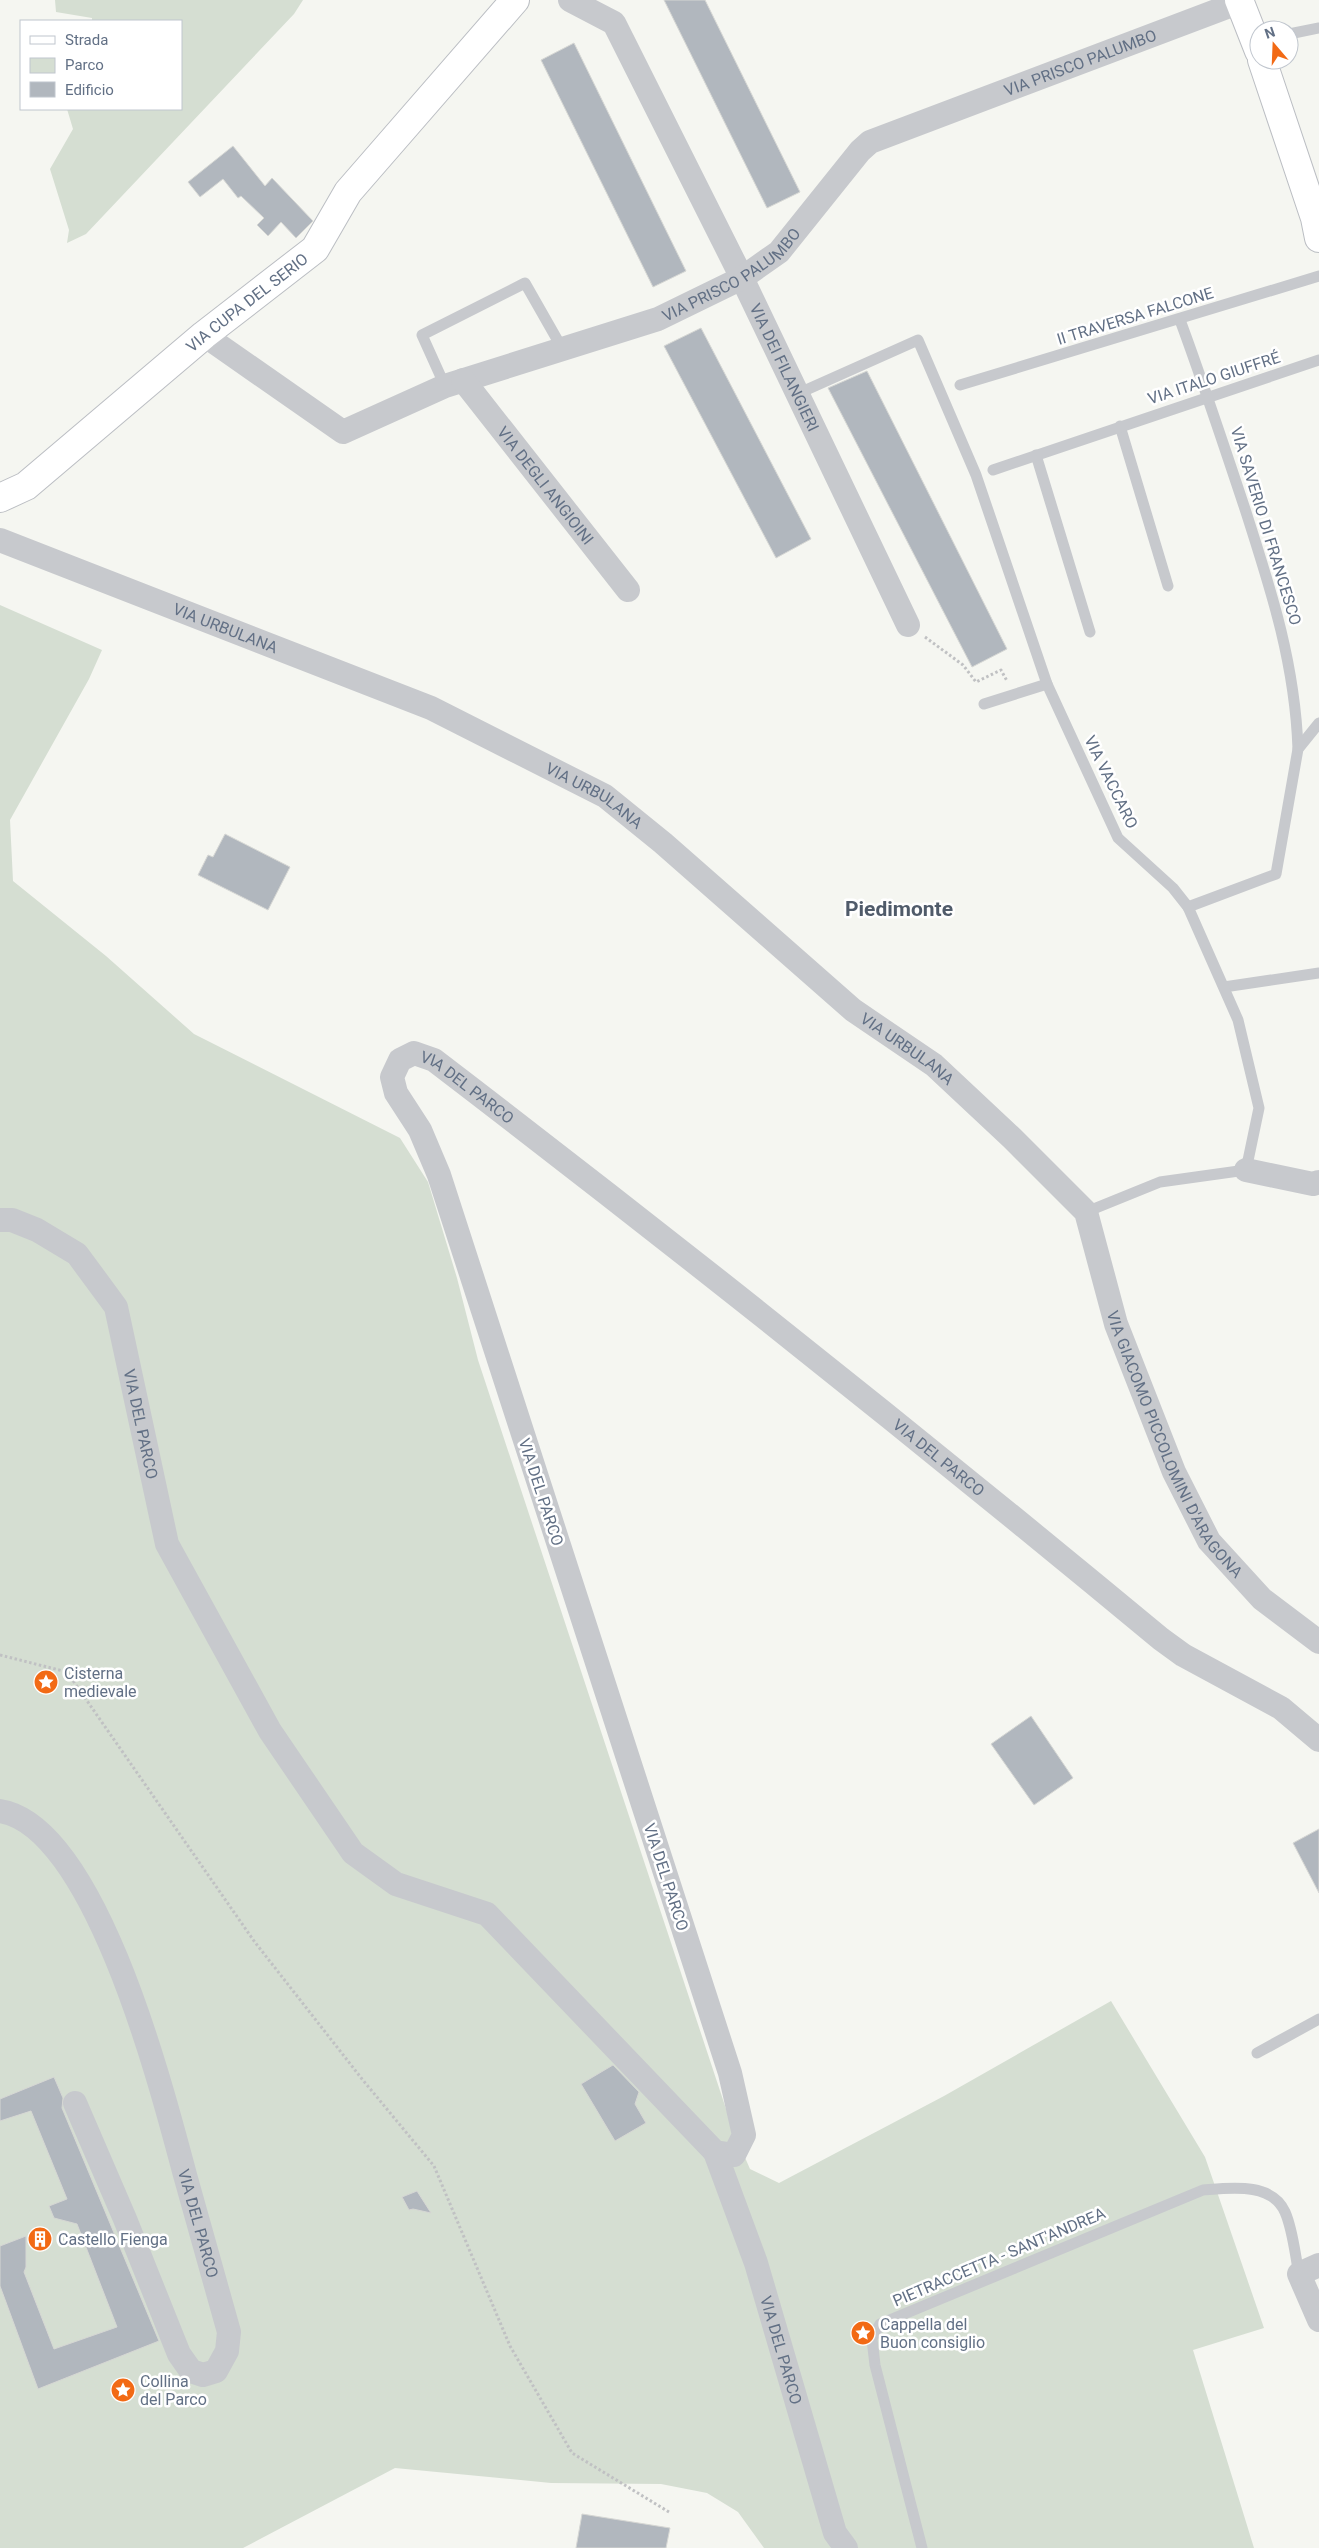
<svg xmlns="http://www.w3.org/2000/svg" width="1319" height="2548" viewBox="0 0 1319 2548" font-family="Roboto,sans-serif">
<style>
.green{fill:#d5ded2}
.building{fill:#b1b7be;stroke:#d6d7d4}
.lines{fill:none;stroke-linecap:round;stroke-linejoin:round}
.secondary-casing{stroke:#bbbec3;stroke-width:30}
.path{stroke:#c0c1c3;stroke-width:3;stroke-dasharray:2.5 2.5;stroke-linecap:butt}
.lane{stroke:#c7c9cd;stroke-width:11}
.street{stroke:#c7c9cd;stroke-width:24}
.secondary{stroke:#fff;stroke-width:28}
.labels{text-anchor:middle;dominant-baseline:central;stroke-width:5;stroke-linejoin:round;paint-order:stroke}
.street-label{font-size:16px;fill:#627085;stroke:#fff}
.poi-label{font-size:16px;fill:#627085;stroke:#fff;text-anchor:start}
.district-label{font-size:21px;font-weight:bold;fill:#505b6a;stroke:#fff}
</style>
<rect width="100%" height="100%" fill="#f5f6f1"/>
<g class="green">
<polygon points="55,0 303,0 294,14 86,234 67,243 69,230 50,169 73,129 67,109 181,109 181,21 92,21 92,18 56,12"/>
<polygon points="0,605 102,650 89,679 10,820 13,881 106,956 194,1034 400,1138 428,1182 457,1278 478,1360 733,2130 750,2169 779,2183 944,2096 1111,2001 1205,2157 1264,2328 1193,2350 1254,2548 764,2548 738,2512 707,2493 661,2484 551,2483 395,2468 243,2548 0,2548"/>
</g>
<g class="building">
<polygon points="664,0 705,0 800,192 767,208"/>
<polygon points="574,43 686,271 653,287 541,60"/>
<polygon points="233,146 265,186 272,178 313,221 296,238 281,222 268,236 257,225 264,218 241,196 238,198 223,179 200,197 188,182"/>
<polygon points="701,328 811,539 776,558 664,346"/>
<polygon points="867,371 1007,649 972,667 828,388"/>
<polygon points="225,834 290,867 268,910 198,875 208,855 213,857"/>
<polygon points="1031,1716 1073,1778 1034,1805 991,1744"/>
<polygon points="1319,1829 1319,1893 1293,1843"/>
<polygon points="613,2065 639,2092 635,2104 646,2123 615,2141 581,2084"/>
<polygon points="54,2077 63,2098 62,2108 159,2341 38,2389 0,2286 0,2246 26,2236 26,2267 24,2272 54,2349 117,2327 77,2224 54,2218 49,2206 67,2199 31,2111 0,2121 0,2099"/>
<polygon points="417,2191 431,2213 413,2209 409,2210 402,2197"/>
<polygon points="582,2514 670,2528 666,2548 576,2548"/>
</g>
<g class="lines">
<defs>
<g id="secondary">
<polyline points="1239,0 1259,51"/>
<polyline points="1262,60 1315,218 1319,238"/>
<path id="s8" d="M 0,498 L 26,486 L 204,335 L 315,249 L 348,192 L 515,0"/>
</g>
</defs>
<use href="#secondary" class="secondary-casing"/>
<g class="path">
<polyline points="925,637 963,665 976,682 1001,670 1007,681"/>
<polyline points="0,1655 67,1672 254,1941 362,2079 434,2166 510,2346 572,2453 669,2512"/>
</g>
<g class="lane">
<polyline points="1289,34 1319,28"/>
<path d="M 1180,320 C 1203,382 1224,446 1245,509 C 1271,590 1295,663 1298,749"/>
<polyline points="960,385 1319,276"/>
<polyline points="445,386 422,335 525,283 562,348"/>
<polyline points="797,394 918,340 976,475 1047,684"/>
<polyline points="1120,426 1168,586"/>
<polyline points="1036,455 1090,632"/>
<polyline points="993,470 1319,360"/>
<polyline points="984,704 1047,684 1118,838 1173,888 1188,907"/>
<polyline points="1224,987 1319,973"/>
<polyline points="1086,1212 1160,1182 1246,1170 1259,1108 1238,1020 1188,907 1276,874 1298,749 1319,723"/>
<polyline points="1257,2053 1319,2019"/>
<path d="M 922,2548 L 875,2365 L 872,2339 L 880,2324 L 1203,2190 C 1230,2188 1272,2182 1285,2212 C 1293,2230 1295,2255 1299,2274"/>
</g>
<g class="street">
<path id="s1" d="M 570,0 L 614,23 L 742,278 L 908,625"/>
<path id="s2" d="M 204,335 L 343,432 L 445,386 L 658,319 L 742,278 L 779,252 L 860,151 L 870,142 L 1240,2"/>
<path id="s3" d="M 463,380 L 628,590"/>
<path id="s4" d="M 0,540 L 431,708 L 605,796 L 663,843 L 853,1010 L 934,1065 L 1012,1138 L 1086,1212 L 1116,1324 L 1174,1472 L 1209,1541 L 1262,1599 L 1319,1642"/>
<polyline points="1246,1170 1313,1184 1319,1182"/>
<path id="s5" d="M 0,1220 L 12,1220 L 37,1230 L 77,1254 L 116,1307 L 167,1544 L 270,1731 L 353,1853 L 396,1884 L 487,1914 L 715,2152 L 734,2155 L 744,2135 L 730,2073 L 439,1175 L 420,1130 L 396,1093 L 392,1077 L 400,1060 L 414,1053 L 434,1060 C 680,1248 922,1441 1161,1639 L 1183,1655 L 1281,1708 L 1319,1740"/>
<path id="s6" d="M 0,1811 C 96,1826 163,2093 185,2175 C 200,2227 214,2280 229,2332 L 227,2351 L 216,2371 L 203,2375 L 191,2371 L 179,2354 L 125,2219 L 75,2103"/>
<path id="s7" d="M 715,2152 L 756,2263 L 835,2533 L 846,2548"/>
<polyline points="1319,2265 1299,2274 1319,2320"/>
</g>
<use href="#secondary" class="secondary"/>
</g>
<defs>
<symbol id="sight-disc" viewBox="-11 -11 22 22"><circle r="9.5" fill="#f26a15" stroke="#fff"/><path d="M0-6L1.8-2.2L6-1.7L2.9 1.2L3.7 5.4L0 3.3L-3.7 5.4L-2.9 1.2L-6-1.7L-1.8-2.2Z" fill="#fff"/></symbol>
<symbol id="building-disc" viewBox="-11 -11 22 22"><circle r="9.5" fill="#f26a15" stroke="#fff"/><path d="M-4-6H4V6H1V3H-1V6H-4ZM-2.5-4.3h1.7v1.8h-1.7ZM.8-4.3h1.7v1.8H.8ZM-2.5-1h1.7V.8h-1.7ZM.8-1h1.7V.8H.8Z" fill="#fff"/></symbol>
</defs>
<g fill-rule="evenodd">
<use href="#sight-disc" x="32" y="1668" width="28" height="28"/>
<use href="#building-disc" x="26" y="2225" width="28" height="28"/>
<use href="#sight-disc" x="849" y="2319" width="28" height="28"/>
<use href="#sight-disc" x="109" y="2376" width="28" height="28"/>
</g>
<g class="labels">
<g class="street-label">
<text stroke="none"><textPath href="#s2" startOffset="1011">VIA PRISCO PALUMBO</textPath></text>
<text stroke="none"><textPath href="#s2" startOffset="591">VIA PRISCO PALUMBO</textPath></text>
<text stroke="none"><textPath href="#s8" startOffset="316">VIA CUPA DEL SERIO</textPath></text>
<text transform="translate(1135 316) rotate(-17)">II TRAVERSA FALCONE</text>
<text stroke="none"><textPath href="#s1" startOffset="434">VIA DEI FILANGIERI</textPath></text>
<text transform="translate(1214 378) rotate(-18)">VIA ITALO GIUFFRÉ</text>
<text stroke="none"><textPath href="#s3" startOffset="134">VIA DEGLI ANGIOINI</textPath></text>
<text transform="translate(1266 526) rotate(73)">VIA SAVERIO DI FRANCESCO</text>
<text stroke="none"><textPath href="#s4" startOffset="242">VIA URBULANA</textPath></text>
<text transform="translate(1111 782) rotate(64)">VIA VACCARO</text>
<text stroke="none"><textPath href="#s4" startOffset="648">VIA URBULANA</textPath></text>
<text stroke="none"><textPath href="#s4" startOffset="1052">VIA URBULANA</textPath></text>
<text stroke="none"><textPath href="#s5" startOffset="2490">VIA DEL PARCO</textPath></text>
<text stroke="none"><textPath href="#s5" startOffset="271">VIA DEL PARCO</textPath></text>
<text stroke="none"><textPath href="#s4" startOffset="1545">VIA GIACOMO PICCOLOMINI D'ARAGONA</textPath></text>
<text stroke="none"><textPath href="#s5" startOffset="3090">VIA DEL PARCO</textPath></text>
<text transform="translate(541 1492) rotate(72)">VIA DEL PARCO</text>
<text transform="translate(666 1877) rotate(72)">VIA DEL PARCO</text>
<text stroke="none"><textPath href="#s6" startOffset="472">VIA DEL PARCO</textPath></text>
<text transform="translate(999 2257) rotate(-23)">PIETRACCETTA - SANT'ANDREA</text>
<text stroke="none"><textPath href="#s7" startOffset="209">VIA DEL PARCO</textPath></text>
</g>
<g class="poi-label">
<text x="64" y="1673">Cisterna<tspan x="64" dy="18">medievale</tspan></text>
<text x="58" y="2239">Castello Fienga</text>
<text x="880" y="2324">Cappella del<tspan x="880" dy="18">Buon consiglio</tspan></text>
<text x="140" y="2381">Collina<tspan x="140" dy="18">del Parco</tspan></text>
</g>
<g class="district-label">
<text x="899" y="909">Piedimonte</text>
</g>
</g>
<rect x="20" y="20" width="162" height="90" fill="#ffffff" stroke="#c0c6ce"/>
<rect x="30" y="36" width="25" height="8" fill="#ffffff" stroke="#c0c6ce"/>
<text x="65" y="45" font-size="15" fill="#627085">Strada</text>
<rect x="30" y="58" width="25" height="15" fill="#d5ded2" stroke="#c0c6ce"/>
<text x="65" y="70" font-size="15" fill="#627085">Parco</text>
<rect x="30" y="82" width="25" height="15" fill="#b1b7be" stroke="#c0c6ce"/>
<text x="65" y="95" font-size="15" fill="#627085">Edificio</text>
<g transform="translate(1274 45) rotate(341)"><circle r="24" fill="#ffffff" stroke="#c0c6ce"/>
<path d="M0-4L9 19L0 12L-9 19Z" fill="#f26a15"/>
<text y="-8" font-size="14" font-weight="bold" text-anchor="middle" fill="#627085">N</text>
</g>
</svg>
